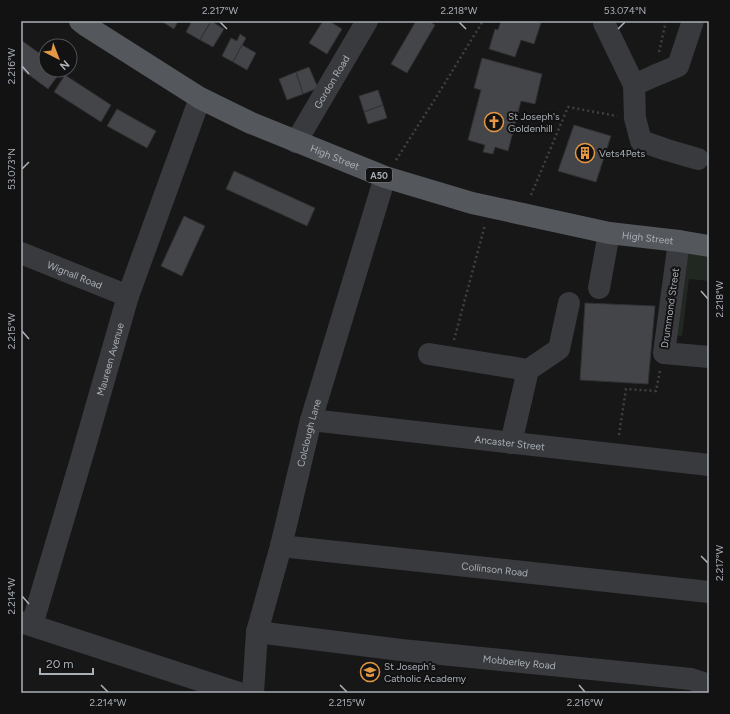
<svg xmlns="http://www.w3.org/2000/svg" width="730" height="714" viewBox="0 0 730 714" font-family="Figtree,sans-serif">
<style>
.green{fill:#212821}
.building{fill:#444548;stroke:#313134}
.lines{fill:none;stroke-linecap:round;stroke-linejoin:round}
.path{stroke:#3e4144;stroke-width:2.5;stroke-dasharray:2 3;stroke-linecap:butt}
.minor{stroke:#383a3d;stroke-width:22}
.major{stroke:#54575c;stroke-width:22}
.ticks{fill:none;stroke:#aab0b7;stroke-width:1.5}
.labels{text-anchor:middle;dominant-baseline:central;stroke-width:4;stroke-linejoin:round;paint-order:stroke}
.shield{fill:#121213;stroke:#7c8186;stroke-width:1}
.shield-label{font-size:9px;font-weight:bold;fill:#aab0b7}
.street-label{font-size:10px;fill:#aab0b7;stroke:#121213}
.poi-label{font-size:10px;fill:#aab0b7;stroke:#121213;text-anchor:start}
.neatline{fill:none;stroke:#aab0b7;stroke-width:1.5}
.ticks-label{font-size:10px;text-anchor:middle;fill:#aab0b7}
</style>
<rect width="100%" height="100%" fill="#171718"/>
<polygon class="green" points="679,247 709,251 709,281 689,279 682,336 667,335"/>
<g class="building">
<polygon points="161,21 178,21 174,29"/>
<polygon points="192,21 211,21 200,40 186,32"/>
<polygon points="211,21 224,29 213,47 200,40"/>
<polygon points="323,21 329,21 342,29 327,54 309,43"/>
<polygon points="416,21 429,21 435,25 407,73 391,64"/>
<polygon points="501,21 534,21 541,23 534,44 521,40 515,57 489,49 495,29 498,30"/>
<polygon points="240,34 246,38 233,62 222,56 231,38 237,41"/>
<polygon points="21,40 46,58 46,70 62,70 48,89 21,69"/>
<polygon points="242,45 256,53 247,70 233,62"/>
<polygon points="482,58 542,74 535,104 521,101 508,151 495,147 493,154 483,152 485,145 468,140 481,90 474,88"/>
<polygon points="309,67 318,88 303,94 296,72"/>
<polygon points="296,72 303,94 287,100 279,79"/>
<polygon points="65,75 111,105 101,122 54,92"/>
<polygon points="378,90 383,105 364,112 359,96"/>
<polygon points="383,105 387,118 368,124 364,112"/>
<polygon points="117,109 156,131 147,148 107,126"/>
<polygon points="574,125 611,136 596,182 558,171"/>
<polygon points="234,171 315,208 307,226 226,189"/>
<polygon points="184,216 205,226 182,276 161,266"/>
<polygon points="585,303 655,306 648,384 580,380"/>
</g>
<g class="lines">
<g class="path">
<polyline points="659,52 666,21"/>
<polyline points="396,160 435,99 483,21"/>
<polyline points="531,195 568,107 617,116"/>
<polyline points="454,340 485,225"/>
<polyline points="619,435 626,389 656,391 660,371"/>
</g>
<g class="minor">
<polyline points="604,21 604,23 634,85 635,118 641,141 667,150 698,159"/>
<polyline points="634,85 654,76 678,66 693,21"/>
<path id="s1" d="M 296,142 L 367,21"/>
<polyline points="679,241 664,353 709,357"/>
<path id="s2" d="M 21,253 L 128,296"/>
<polyline points="599,288 609,233"/>
<polyline points="429,354 528,370 511,443"/>
<polyline points="528,370 559,349 569,303"/>
<path id="s3" d="M 311,420 L 709,465"/>
<path id="s4" d="M 281,546 L 709,592"/>
<polyline points="21,622 239,693"/>
<path id="s5" d="M 32,625 L 83,453 L 128,296 L 200,98"/>
<path id="s6" d="M 257,632 L 401,650 L 691,679 L 709,685"/>
<path id="s7" d="M 253,693 L 257,632 L 281,546 L 311,420 L 385,177"/>
</g>
<path class="major" id="s8" d="M 80,21 L 85,25 L 200,98 L 251,123 L 385,177 L 472,203 L 609,233 L 679,241 L 709,246"/>
</g>
<path class="ticks" d="M 220,22 L 227,29M 459,22 L 466,29M 618,29 L 625,22M 22,66 L 29,74M 22,169 L 29,162M 701,291 L 708,299M 22,331 L 29,339M 701,556 L 708,563M 22,596 L 29,604M 101,685 L 108,692M 340,685 L 347,692M 579,685 L 585,692"/>
<defs>
<symbol id="church-ring" viewBox="-11 -11 22 22"><circle r="9.5" fill="#121213" stroke="#e49843" stroke-width="1.5"/><path d="M-1.2-6h2.4v3.5h3.3v2.4h-3.3V6h-2.4V-.1h-3.3v-2.4h3.3Z" fill="#e49843"/></symbol>
<symbol id="building-ring" viewBox="-11 -11 22 22"><circle r="9.5" fill="#121213" stroke="#e49843" stroke-width="1.5"/><path d="M-4-6H4V6H1V3H-1V6H-4ZM-2.5-4.3h1.7v1.8h-1.7ZM.8-4.3h1.7v1.8H.8ZM-2.5-1h1.7V.8h-1.7ZM.8-1h1.7V.8H.8Z" fill="#e49843"/></symbol>
<symbol id="school-ring" viewBox="-11 -11 22 22"><circle r="9.5" fill="#121213" stroke="#e49843" stroke-width="1.5"/><path d="M0-5L7-2L0 1L-7-2ZM-4 1L0 2.5L4 1V4Q0 6-4 4Z" fill="#e49843"/></symbol>
</defs>
<g fill-rule="evenodd">
<use href="#church-ring" x="483" y="111" width="22" height="22"/>
<use href="#building-ring" x="574" y="142" width="22" height="22"/>
<use href="#school-ring" x="359" y="661" width="22" height="22"/>
</g>
<g class="labels">
<rect class="shield" x="366" y="168" width="26" height="14" rx="3"/>
<g class="shield-label">
<text x="379" y="175">A50</text>
</g>
<g class="street-label">
<text stroke="none"><textPath href="#s1" startOffset="70">Gordon Road</textPath></text>
<text stroke="none"><textPath href="#s8" startOffset="290">High Street</textPath></text>
<text stroke="none"><textPath href="#s8" startOffset="614">High Street</textPath></text>
<text stroke="none"><textPath href="#s2" startOffset="58">Wignall Road</textPath></text>
<text transform="translate(670 308) rotate(-82)">Drummond Street</text>
<text stroke="none"><textPath href="#s5" startOffset="277">Maureen Avenue</textPath></text>
<text stroke="none"><textPath href="#s7" startOffset="267">Colclough Lane</textPath></text>
<text stroke="none"><textPath href="#s3" startOffset="200">Ancaster Street</textPath></text>
<text stroke="none"><textPath href="#s4" startOffset="215">Collinson Road</textPath></text>
<text stroke="none"><textPath href="#s6" startOffset="264">Mobberley Road</textPath></text>
</g>
<g class="poi-label">
<text x="508" y="116">St Joseph's<tspan x="508" dy="12">Goldenhill</tspan></text>
<text x="599" y="153">Vets4Pets</text>
<text x="384" y="666">St Joseph's<tspan x="384" dy="12">Catholic Academy</tspan></text>
</g>
</g>
<rect width="730" height="714" fill="none" stroke="#121213" stroke-width="44"/>
<g transform="translate(58 58) rotate(138)"><circle r="19" fill="#121213" stroke="#4f5155"/>
<path d="M0-3L7 15L0 10L-7 15Z" fill="#e49843"/>
<text y="-6" font-size="11" font-weight="bold" text-anchor="middle" fill="#aab0b7">N</text>
</g>
<path d="M40 668v6h53v-6" fill="none" stroke="#aab0b7" stroke-width="2"/>
<text x="46" y="668" font-size="12" fill="#aab0b7" stroke="#121213" stroke-width="3" paint-order="stroke">20 m</text>
<rect x="22" y="22" width="686" height="670" class="neatline"/>
<g class="ticks-label">
<text x="220" y="14">2.217°W</text>
<text x="459" y="14">2.218°W</text>
<text x="625" y="14">53.074°N</text>
<text transform="translate(11 66) rotate(-90)" y="4">2.216°W</text>
<text transform="translate(11 169) rotate(-90)" y="4">53.073°N</text>
<text transform="translate(719 299) rotate(-90)" y="4">2.218°W</text>
<text transform="translate(11 331) rotate(-90)" y="4">2.215°W</text>
<text transform="translate(719 563) rotate(-90)" y="4">2.217°W</text>
<text transform="translate(11 596) rotate(-90)" y="4">2.214°W</text>
<text x="108" y="706">2.214°W</text>
<text x="347" y="706">2.215°W</text>
<text x="585" y="706">2.216°W</text>
</g>
</svg>
